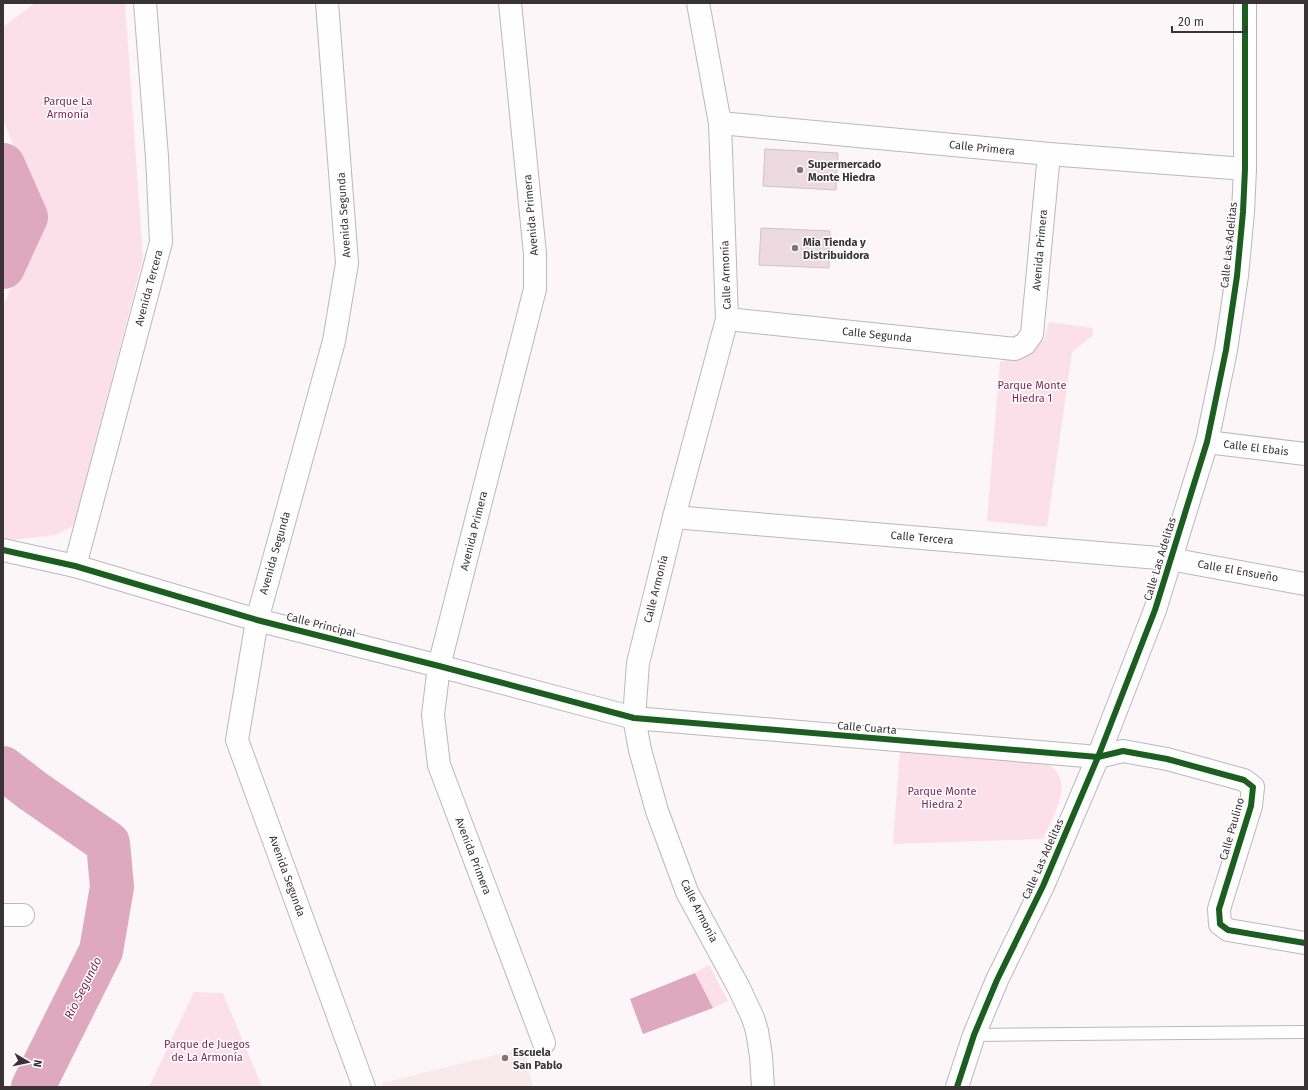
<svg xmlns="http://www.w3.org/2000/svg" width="1308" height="1090" viewBox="0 0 1308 1090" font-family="'Fira Sans',sans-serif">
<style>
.built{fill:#f8e9ed}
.green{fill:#fbdfe9}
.water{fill:#dfa9bd}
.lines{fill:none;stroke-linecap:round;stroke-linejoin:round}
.river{stroke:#dfa9bd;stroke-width:44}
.building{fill:#ecdae0;stroke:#cac6c7}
.service-casing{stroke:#bcb7b9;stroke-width:14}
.minor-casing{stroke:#bcb7b9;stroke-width:24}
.service{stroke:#fffefe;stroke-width:12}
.minor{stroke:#fffefe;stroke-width:22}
.cycleway-casing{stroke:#fff;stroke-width:8}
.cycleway{stroke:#1b5e20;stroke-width:6}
.poi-dot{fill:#7d7779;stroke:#fff;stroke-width:1.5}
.labels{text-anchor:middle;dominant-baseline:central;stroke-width:3;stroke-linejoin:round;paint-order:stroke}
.park-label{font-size:11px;fill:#802850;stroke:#fff}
.street-label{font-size:11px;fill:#393335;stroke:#fff}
.poi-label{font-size:11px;font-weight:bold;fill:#393335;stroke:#fff;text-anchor:start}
.water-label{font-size:12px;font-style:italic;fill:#842c54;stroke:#fff}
</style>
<rect width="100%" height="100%" fill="#fcf6f8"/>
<polygon class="built" points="524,1048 533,1087 383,1087 382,1083"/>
<g class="green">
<polygon points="35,3 125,3 143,258 74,526 55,535 3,541 3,305 44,223 3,119 3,27"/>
<polygon points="1049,322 1093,328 1092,336 1072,352 1047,527 987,521 1000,362 1027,354 1044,339"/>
<path d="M 900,749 L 1043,761 C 1049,765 1056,769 1059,776 C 1068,793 1050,822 1043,839 L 893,844 Z"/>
<polygon points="709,965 728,1001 713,1008 695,973"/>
<polygon points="194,992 223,993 262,1087 149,1087"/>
</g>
<polygon class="water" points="695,973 713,1008 643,1034 630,999"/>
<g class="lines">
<g class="river">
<polyline points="3,165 26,217 3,267"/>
<polyline points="3,768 33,791 108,843 112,887 101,951 33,1087"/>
</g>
</g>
<g class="building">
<polygon points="765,149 838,153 836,190 763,186"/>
<polygon points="761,228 830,231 829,268 759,265"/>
</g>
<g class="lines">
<defs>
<polyline id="service" points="974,1035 1305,1032"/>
<g id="minor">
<polyline points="327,3 347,263 334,341 257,620 237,740 364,1087"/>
<polyline points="510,3 535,254 535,289 439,666 433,715 439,765 544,1043"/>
<polyline points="698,3 720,123 727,319 674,517 638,663 634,718 640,750 657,811 687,892 739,988 753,1018 757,1031 761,1056 763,1087"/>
<polyline points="720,123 1049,154 1245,169"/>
<polyline points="727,319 1015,349 1025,344 1032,334 1049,154"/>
<polyline points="1207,442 1305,454"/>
<polyline points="674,517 1170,559 1305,584"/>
<polyline points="3,550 75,566 257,620 439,666 634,718 1098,757 1123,751 1167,759 1244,780 1253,787 1251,806 1219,909 1220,924 1228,930 1305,943"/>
<polyline points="75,566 161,242 157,157 145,3"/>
<polyline points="3,915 23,915"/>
<polyline points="957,1087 974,1035 997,980 1043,886 1098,757 1155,610 1207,442 1226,350 1237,276 1243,212 1245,169 1245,3"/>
</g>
</defs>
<use href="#service" class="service-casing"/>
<use href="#minor" class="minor-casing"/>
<use href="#service" class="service"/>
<use href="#minor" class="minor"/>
<defs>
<g id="cycleway">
<polyline points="3,550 75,566 257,620 439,666 634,718 1098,757 1123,751 1167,759 1244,780 1253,787 1251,806 1219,909 1220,924 1228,930 1305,943"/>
<polyline points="957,1087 974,1035 997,980 1043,886 1098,757 1155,610 1207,442 1226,350 1237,276 1243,212 1245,169 1245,3"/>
</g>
</defs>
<use href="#cycleway" class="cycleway-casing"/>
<use href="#cycleway" class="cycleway"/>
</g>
<g class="poi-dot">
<circle cx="800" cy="170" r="4"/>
<circle cx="795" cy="248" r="4"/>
<circle cx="505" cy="1058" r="4"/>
</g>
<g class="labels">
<g class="park-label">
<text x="68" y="101">Parque La<tspan x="68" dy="13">Armonía</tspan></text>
<text x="1032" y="385">Parque Monte<tspan x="1032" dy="13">Hiedra 1</tspan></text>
<text x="942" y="791">Parque Monte<tspan x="942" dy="13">Hiedra 2</tspan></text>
<text x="207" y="1044">Parque de Juegos<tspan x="207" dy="13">de La Armonía</tspan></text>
</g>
<g class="street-label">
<text transform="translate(982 148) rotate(6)">Calle Primera</text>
<text transform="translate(344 215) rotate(-94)">Avenida Segunda</text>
<text transform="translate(531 215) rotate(-95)">Avenida Primera</text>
<text transform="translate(1229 245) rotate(-84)">Calle Las Adelitas</text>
<text transform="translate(1040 250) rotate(-85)">Avenida Primera</text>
<text transform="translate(726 275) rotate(-92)">Calle Armonía</text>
<text transform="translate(149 288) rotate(-75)">Avenida Tercera</text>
<text transform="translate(877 335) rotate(6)">Calle Segunda</text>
<text transform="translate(1256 448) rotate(7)">Calle El Ebais</text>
<text transform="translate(474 531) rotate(-76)">Avenida Primera</text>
<text transform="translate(922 538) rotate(5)">Calle Tercera</text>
<text transform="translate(275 553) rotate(-74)">Avenida Segunda</text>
<text transform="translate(1160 559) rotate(-73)">Calle Las Adelitas</text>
<text transform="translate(1238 571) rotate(10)">Calle El Ensueño</text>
<text transform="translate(656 589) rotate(-76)">Calle Armonía</text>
<text transform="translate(321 625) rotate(14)">Calle Principal</text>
<text transform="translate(867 728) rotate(5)">Calle Cuarta</text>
<text transform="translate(1232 829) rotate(-74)">Calle Paulino</text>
<text transform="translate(473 856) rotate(69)">Avenida Primera</text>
<text transform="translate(1043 859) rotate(-66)">Calle Las Adelitas</text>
<text transform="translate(287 876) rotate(70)">Avenida Segunda</text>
<text transform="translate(699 911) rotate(63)">Calle Armonía</text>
</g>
<g class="poi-label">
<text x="808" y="164">Supermercado<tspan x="808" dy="13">Monte Hiedra</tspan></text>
<text x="803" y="242">Mia Tienda y<tspan x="803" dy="13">Distribuidora</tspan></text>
<text x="513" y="1052">Escuela<tspan x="513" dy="13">San Pablo</tspan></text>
</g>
<g class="water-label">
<text transform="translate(83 988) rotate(-63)">Río Segundo</text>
</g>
</g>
<rect width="1308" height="1090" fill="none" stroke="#393335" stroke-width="8"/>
<g transform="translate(28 1062) rotate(99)" stroke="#ffffff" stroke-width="3" paint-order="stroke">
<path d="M0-3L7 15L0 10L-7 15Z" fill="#393335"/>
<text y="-6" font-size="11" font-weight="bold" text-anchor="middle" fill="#393335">N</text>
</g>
<path d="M1172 26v6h74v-6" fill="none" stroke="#393335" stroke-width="2"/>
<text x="1178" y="26" font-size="12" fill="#393335" stroke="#ffffff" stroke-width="3" paint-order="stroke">20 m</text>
</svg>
